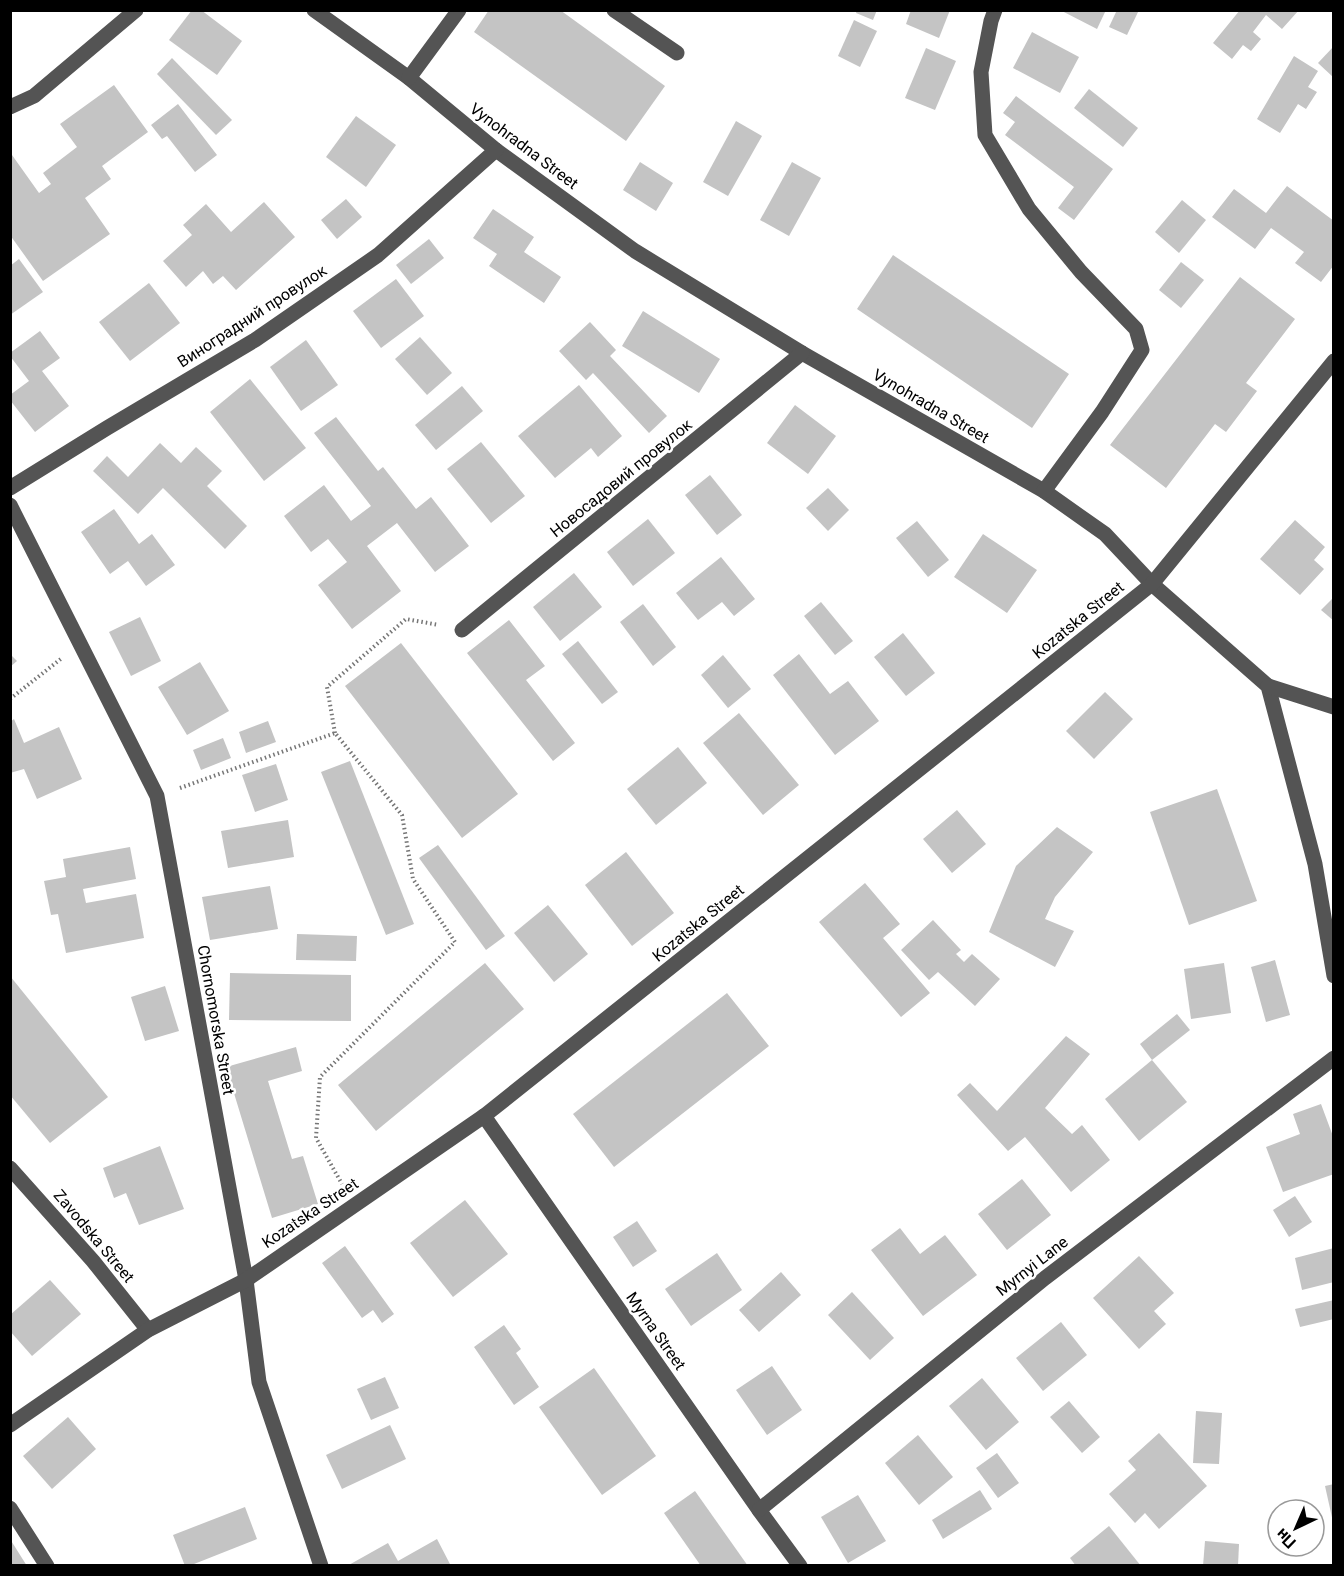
<svg xmlns="http://www.w3.org/2000/svg" width="1344" height="1576" viewBox="0 0 1344 1576" font-family="Roboto,sans-serif">
<style>
.building{fill:#c4c4c4}
.lines{fill:none;stroke-linecap:round;stroke-linejoin:round}
.path{stroke:#767676;stroke-width:4;stroke-dasharray:1.5 3;stroke-linecap:butt}
.minor{stroke:#545454;stroke-width:15}
.labels{text-anchor:middle;dominant-baseline:central;stroke-width:5;stroke-linejoin:round;paint-order:stroke}
.street-label{font-size:16px;fill:#000;stroke:#fff}
</style>
<rect width="100%" height="100%" fill="#fff"/>
<g class="building">
<polygon points="192,10 201,10 242,41 217,75 169,40"/>
<polygon points="489,10 560,10 665,86 626,141 474,32"/>
<polygon points="857,10 877,10 873,20 856,13"/>
<polygon points="911,10 950,10 939,38 906,24"/>
<polygon points="1060,10 1106,10 1097,29"/>
<polygon points="1117,10 1139,10 1127,35 1109,27"/>
<polygon points="1240,10 1299,10 1282,29 1266,15 1253,32 1261,39 1251,51 1243,45 1232,59 1213,43"/>
<polygon points="854,20 877,31 860,67 838,56"/>
<polygon points="1032,32 1079,57 1060,93 1013,68"/>
<polygon points="1334,46 1334,78 1318,63"/>
<polygon points="926,48 956,61 935,110 905,98"/>
<polygon points="1294,56 1318,71 1308,87 1317,92 1306,109 1298,104 1280,133 1257,119"/>
<polygon points="172,58 232,120 216,135 157,74"/>
<polygon points="114,85 148,132 102,166 111,179 85,198 110,234 43,281 10,235 10,156 12,155 39,193 51,184 43,173 77,147 60,124"/>
<polygon points="1089,89 1138,128 1123,147 1074,108"/>
<polygon points="1016,96 1113,169 1074,220 1058,208 1074,187 1005,135 1015,122 1003,113"/>
<polygon points="178,104 217,155 195,172 167,136 162,139 151,125"/>
<polygon points="356,116 396,145 366,187 326,157"/>
<polygon points="736,121 762,136 728,196 703,182"/>
<polygon points="640,162 673,183 656,211 623,190"/>
<polygon points="792,162 821,178 789,236 760,220"/>
<polygon points="1287,186 1334,221 1334,265 1321,282 1295,263 1304,252 1271,228 1255,249 1212,217 1234,189 1266,213"/>
<polygon points="346,199 362,217 337,239 321,220"/>
<polygon points="1182,200 1206,220 1179,253 1155,232"/>
<polygon points="264,202 295,237 236,290 223,276 213,284 203,271 186,287 163,261 192,235 183,225 206,204 231,232"/>
<polygon points="493,209 534,237 524,252 561,277 544,303 489,266 497,254 473,238"/>
<polygon points="429,239 444,258 411,284 396,265"/>
<polygon points="893,255 1069,374 1032,428 857,309"/>
<polygon points="19,259 43,292 10,315 10,266"/>
<polygon points="1181,262 1204,280 1181,308 1159,290"/>
<polygon points="1240,277 1295,319 1246,383 1257,391 1226,432 1215,424 1166,488 1110,445"/>
<polygon points="396,279 424,316 381,348 353,311"/>
<polygon points="149,283 180,323 130,361 99,322"/>
<polygon points="643,311 720,359 699,393 622,346"/>
<polygon points="590,322 616,350 610,356 667,416 649,433 593,373 586,380 559,351"/>
<polygon points="40,331 60,358 42,371 69,406 35,432 10,400 10,395 29,381 10,356 10,353"/>
<polygon points="420,337 452,373 427,395 395,359"/>
<polygon points="306,340 338,385 301,411 270,367"/>
<polygon points="250,379 306,448 264,481 210,412"/>
<polygon points="579,385 622,436 598,457 591,448 555,478 518,436"/>
<polygon points="462,386 483,411 436,450 415,425"/>
<polygon points="795,405 836,436 808,474 767,443"/>
<polygon points="336,417 378,471 383,467 416,509 431,497 469,546 435,572 397,523 367,546 401,591 352,629 318,585 347,562 328,539 311,552 284,516 324,485 351,521 371,506 314,433"/>
<polygon points="481,442 525,496 491,523 447,469"/>
<polygon points="160,443 181,463 196,447 222,471 207,486 247,526 225,549 163,488 138,514 93,471 107,456 128,477"/>
<polygon points="710,475 742,515 717,535 685,495"/>
<polygon points="828,488 849,510 828,531 806,508"/>
<polygon points="114,509 139,544 152,534 175,565 146,586 128,561 110,574 81,532"/>
<polygon points="648,519 675,553 633,586 607,552"/>
<polygon points="1295,520 1325,547 1314,560 1324,569 1300,595 1260,559"/>
<polygon points="917,521 949,560 928,577 896,538"/>
<polygon points="983,534 1037,570 1007,613 954,577"/>
<polygon points="721,557 755,599 734,616 722,602 698,620 676,593"/>
<polygon points="574,573 602,607 560,641 533,607"/>
<polygon points="1334,597 1334,621 1321,610"/>
<polygon points="821,602 853,641 835,655 804,616"/>
<polygon points="643,604 676,647 653,666 620,622"/>
<polygon points="140,617 161,661 131,676 109,632"/>
<polygon points="509,620 545,666 526,680 575,743 553,761 467,653"/>
<polygon points="903,633 935,673 906,696 874,657"/>
<polygon points="578,641 618,692 602,704 562,654"/>
<polygon points="401,643 518,794 462,838 345,686"/>
<polygon points="10,654 17,661 10,667"/>
<polygon points="799,654 830,694 848,681 879,721 835,755 773,675"/>
<polygon points="723,655 751,689 728,708 701,675"/>
<polygon points="200,662 229,711 187,735 158,687"/>
<polygon points="1105,692 1133,719 1094,759 1066,731"/>
<polygon points="739,713 799,785 763,815 703,743"/>
<polygon points="14,719 24,743 59,727 82,779 37,799 24,769 10,773 10,722"/>
<polygon points="268,721 276,742 246,753 239,732"/>
<polygon points="223,738 231,758 201,770 193,750"/>
<polygon points="678,747 707,783 656,825 627,789"/>
<polygon points="350,761 414,924 386,935 321,772"/>
<polygon points="276,764 288,800 255,812 242,775"/>
<polygon points="1217,789 1257,901 1189,925 1150,812"/>
<polygon points="957,810 986,844 952,873 923,839"/>
<polygon points="288,820 294,857 228,868 221,831"/>
<polygon points="1057,827 1093,852 1055,897 1045,919 1074,931 1055,967 989,932 1016,866"/>
<polygon points="438,845 505,936 486,950 419,858"/>
<polygon points="130,847 136,879 83,889 86,903 136,894 144,938 66,953 58,914 51,915 44,881 66,877 63,859"/>
<polygon points="626,852 674,913 632,946 585,885"/>
<polygon points="865,883 900,924 883,938 930,993 901,1017 819,922"/>
<polygon points="270,886 278,929 210,940 202,897"/>
<polygon points="548,905 588,954 554,982 514,933"/>
<polygon points="933,920 961,950 956,954 964,962 972,954 1000,979 975,1006 938,972 929,980 901,950"/>
<polygon points="297,934 357,936 356,961 296,960"/>
<polygon points="1275,960 1290,1015 1266,1022 1251,967"/>
<polygon points="485,963 524,1009 376,1131 338,1085"/>
<polygon points="1224,963 1231,1013 1191,1019 1184,969"/>
<polygon points="230,973 351,975 351,1021 229,1020"/>
<polygon points="10,976 108,1097 50,1143 10,1095"/>
<polygon points="165,986 179,1031 145,1041 131,997"/>
<polygon points="727,993 769,1046 614,1167 573,1114"/>
<polygon points="1177,1014 1190,1030 1152,1060 1140,1044"/>
<polygon points="1066,1036 1090,1054 1045,1108 1072,1134 1082,1125 1110,1160 1071,1192 1025,1137 1008,1151 957,1095 970,1083 997,1111"/>
<polygon points="296,1047 302,1071 268,1081 292,1159 303,1156 318,1204 272,1218 226,1067"/>
<polygon points="1152,1060 1187,1102 1139,1141 1105,1099"/>
<polygon points="1321,1104 1334,1139 1334,1174 1283,1192 1266,1147 1300,1134 1293,1114"/>
<polygon points="160,1146 184,1209 139,1225 126,1193 114,1198 103,1168"/>
<polygon points="1022,1179 1051,1215 1007,1250 978,1214"/>
<polygon points="1295,1196 1312,1222 1289,1237 1273,1210"/>
<polygon points="465,1200 508,1254 453,1297 410,1243"/>
<polygon points="637,1221 657,1251 633,1267 613,1237"/>
<polygon points="900,1228 920,1254 945,1235 977,1275 923,1316 871,1250"/>
<polygon points="345,1246 394,1314 382,1323 373,1310 362,1318 322,1263"/>
<polygon points="1334,1248 1334,1282 1302,1290 1295,1258"/>
<polygon points="717,1253 742,1290 691,1326 665,1289"/>
<polygon points="1139,1256 1174,1293 1154,1311 1166,1324 1139,1349 1093,1298"/>
<polygon points="781,1272 801,1295 759,1332 739,1310"/>
<polygon points="50,1280 81,1314 32,1356 10,1331 10,1315"/>
<polygon points="852,1292 894,1338 870,1360 828,1315"/>
<polygon points="1334,1300 1334,1319 1300,1327 1295,1309"/>
<polygon points="1061,1322 1087,1355 1043,1391 1016,1358"/>
<polygon points="504,1325 521,1349 516,1353 539,1387 514,1405 474,1347"/>
<polygon points="772,1366 802,1410 767,1435 736,1390"/>
<polygon points="594,1368 656,1456 602,1495 539,1407"/>
<polygon points="385,1377 399,1408 371,1420 357,1389"/>
<polygon points="982,1378 1019,1422 986,1450 949,1406"/>
<polygon points="1069,1401 1100,1437 1082,1453 1050,1417"/>
<polygon points="1196,1411 1222,1413 1219,1464 1193,1463"/>
<polygon points="68,1417 96,1449 52,1489 23,1456"/>
<polygon points="390,1425 406,1459 342,1489 326,1455"/>
<polygon points="1159,1433 1207,1486 1159,1529 1145,1513 1135,1523 1109,1494 1136,1470 1128,1461"/>
<polygon points="918,1435 953,1477 919,1505 885,1463"/>
<polygon points="997,1453 1019,1483 998,1498 976,1468"/>
<polygon points="1334,1484 1334,1521 1333,1522 1325,1486"/>
<polygon points="980,1490 992,1509 943,1539 932,1520"/>
<polygon points="695,1491 748,1566 701,1566 664,1513"/>
<polygon points="858,1495 886,1541 848,1563 821,1517"/>
<polygon points="245,1507 257,1539 189,1566 185,1566 173,1535"/>
<polygon points="1109,1526 1141,1566 1076,1566 1070,1558"/>
<polygon points="10,1539 27,1566 10,1566"/>
<polygon points="437,1539 451,1566 347,1566 388,1543 398,1561"/>
<polygon points="1205,1541 1239,1544 1238,1566 1203,1566"/>
</g>
<g class="lines">
<g class="path">
<polyline points="10,699 62,658"/>
<polyline points="335,733 327,687 406,619 439,625"/>
<polyline points="180,788 335,733 402,815 413,879 455,942 320,1077 316,1138 342,1184"/>
</g>
<g class="minor">
<polyline points="314,10 409,78 496,150 635,251 802,353 1044,491 1105,534 1152,584 1268,686 1315,864 1334,976"/>
<polyline points="614,10 677,53"/>
<polyline points="995,10 991,21 981,72 985,135 1029,209 1081,272 1136,329 1142,350 1102,412 1044,491"/>
<polyline points="409,78 459,10"/>
<polyline points="10,107 34,96 136,10"/>
<polyline points="10,488 107,428 255,340 378,255 496,150"/>
<polyline points="10,505 157,796 246,1280 259,1382 321,1566"/>
<polyline points="462,630 802,353"/>
<polyline points="1268,686 1334,707"/>
<polyline points="484,1116 759,1510 800,1566"/>
<polyline points="10,1168 93,1261 148,1330"/>
<polyline points="10,1425 148,1330 246,1280 484,1116 1152,584 1334,361"/>
<polyline points="10,1508 47,1566"/>
<polyline points="759,1510 1045,1278 1334,1058"/>
</g>
</g>
<g class="labels">
<g class="street-label">
<text transform="translate(524 146) rotate(37)">Vynohradna Street</text>
<text transform="translate(252 316) rotate(-33)">Виноградний провулок</text>
<text transform="translate(931 406) rotate(30)">Vynohradna Street</text>
<text transform="translate(621 478) rotate(-39)">Новосадовий провулок</text>
<text transform="translate(1078 620) rotate(-39)">Kozatska Street</text>
<text transform="translate(698 923) rotate(-39)">Kozatska Street</text>
<text transform="translate(216 1020) rotate(80)">Chornomorska Street</text>
<text transform="translate(310 1213) rotate(-34)">Kozatska Street</text>
<text transform="translate(94 1236) rotate(50)">Zavodska Street</text>
<text transform="translate(1032 1266) rotate(-38)">Myrnyi Lane</text>
<text transform="translate(656 1331) rotate(55)">Myrna Street</text>
</g>
</g>
<rect width="1344" height="1576" fill="none" stroke="#000000" stroke-width="24"/>
<g transform="translate(1296 1528) rotate(224)"><circle r="28" fill="#ffffff" stroke="#999999" stroke-width="1.5"/>
<path d="M0-4.5L10 22L0 15L-10 22Z" fill="#000000"/>
<text y="-9" font-size="16" font-weight="bold" text-anchor="middle" fill="#000000">Пн</text>
</g>
</svg>
